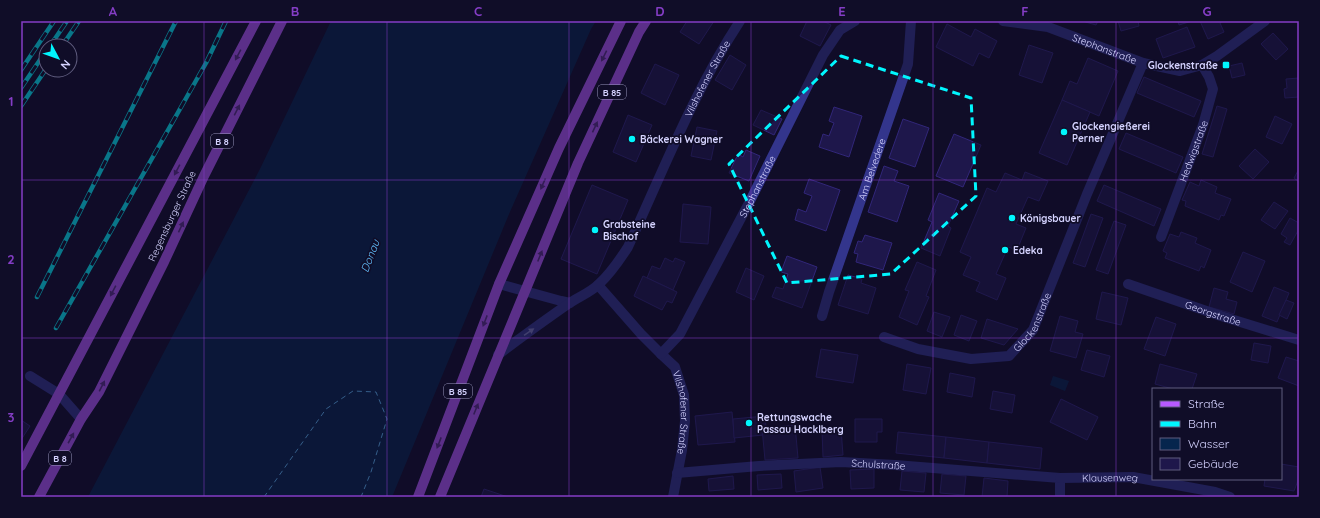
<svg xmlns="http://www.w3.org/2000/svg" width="1320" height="518" viewBox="0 0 1320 518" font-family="Quicksand,sans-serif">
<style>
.water{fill:#06254d}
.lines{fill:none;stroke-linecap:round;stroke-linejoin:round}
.ferry{stroke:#61c0ff;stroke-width:1;stroke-dasharray:5 4;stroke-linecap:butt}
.building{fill:#1e174b;stroke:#312679}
.minor{stroke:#33358c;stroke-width:10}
.tertiary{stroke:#33358c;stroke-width:10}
.primary{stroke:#b75aff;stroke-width:10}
.rail-casing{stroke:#00f6fe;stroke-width:4.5}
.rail{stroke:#100d28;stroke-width:3;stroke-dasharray:9;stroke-linecap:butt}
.oneway{fill:#5b3089}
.oneway2{fill:#7c7cc0}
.marked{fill:none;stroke:#00f6fe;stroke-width:3;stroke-dasharray:8 5;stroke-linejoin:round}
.grid{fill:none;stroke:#843dc5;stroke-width:1;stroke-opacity:0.55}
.poi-dot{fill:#00f6fe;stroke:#100d28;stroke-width:1.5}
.labels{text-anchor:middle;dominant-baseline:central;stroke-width:3.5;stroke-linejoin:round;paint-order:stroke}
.shield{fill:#100d28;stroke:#9a98be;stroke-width:1}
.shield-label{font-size:9px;font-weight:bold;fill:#d5d3ff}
.street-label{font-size:10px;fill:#d5d3ff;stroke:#100d28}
.poi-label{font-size:10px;font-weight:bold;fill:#d5d3ff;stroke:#100d28;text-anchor:start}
.water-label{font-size:11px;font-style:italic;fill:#61c0ff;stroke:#100d28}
.neatline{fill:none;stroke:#843dc5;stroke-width:1.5}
.grid-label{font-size:13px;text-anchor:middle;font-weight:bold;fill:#843dc5}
</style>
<rect width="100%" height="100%" fill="#100d28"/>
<g class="water">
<polygon points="331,21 596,21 591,29 509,214 392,497 88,497 260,169"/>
<polygon points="1053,376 1069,381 1065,391 1050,385"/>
</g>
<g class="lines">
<polyline class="ferry" points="264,497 326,409 353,391 376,392 387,419 371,472 361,497"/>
</g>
<g class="building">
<polygon points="687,21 714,21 699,44 680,32"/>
<polygon points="807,21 823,21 831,25 820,46 800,36"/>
<polygon points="1082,21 1098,21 1096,25"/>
<polygon points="1118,21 1138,21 1139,26 1121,31"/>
<polygon points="1178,21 1192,21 1179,25"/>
<polygon points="1200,21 1223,21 1220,23 1224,32 1208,39"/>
<polygon points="947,24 971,37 975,29 997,41 989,58 979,53 973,66 936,47"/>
<polygon points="1187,27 1195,47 1163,58 1156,39"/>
<polygon points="1273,33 1288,49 1276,60 1261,44"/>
<polygon points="1029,45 1053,53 1042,83 1019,75"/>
<polygon points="730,55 746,65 732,90 715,80"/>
<polygon points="1088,58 1118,71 1099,116 1062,100 1070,81 1077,84"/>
<polygon points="1242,63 1245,75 1232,78 1229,66"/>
<polygon points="655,64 679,75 665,105 641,93"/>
<polygon points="1144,77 1201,101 1194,117 1137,93"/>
<polygon points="1299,78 1299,97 1285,98 1284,89 1287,88 1286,79"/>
<polygon points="1062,100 1090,112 1067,165 1039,153"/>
<polygon points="1217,106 1227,109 1213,157 1202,154"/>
<polygon points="834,107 862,116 849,157 819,147 823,134 829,136 834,123 829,121"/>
<polygon points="761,110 782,119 774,135 753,125"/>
<polygon points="628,115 652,125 636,162 613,152"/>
<polygon points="1275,116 1292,124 1282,144 1266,137"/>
<polygon points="903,119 929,128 915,167 889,158"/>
<polygon points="697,127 717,131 711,160 691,156"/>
<polygon points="1126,133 1183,157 1176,173 1119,149"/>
<polygon points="954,134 981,145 963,187 936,176"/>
<polygon points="1255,149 1269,162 1253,179 1239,166"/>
<polygon points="746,150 760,156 749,181 729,173 738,154 743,157"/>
<polygon points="884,166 898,171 894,181 909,186 897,222 868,212"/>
<polygon points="1299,169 1299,182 1294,178"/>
<polygon points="1025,172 1048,181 1039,201 1028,197 1016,224 1026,228 1017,250 1008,247 996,274 1006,278 997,300 976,291 980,282 963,275 971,257 960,252 987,188 996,192 1005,173 1022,180"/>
<polygon points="809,179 840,190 826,231 795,220 798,209 806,212 812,196 804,193"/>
<polygon points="1201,180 1217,187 1215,193 1231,199 1224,216 1221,215 1219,220 1185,206 1186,201 1182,200 1190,182 1199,186"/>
<polygon points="592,185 628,200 597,274 561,259"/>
<polygon points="1104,185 1161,209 1154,226 1097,201"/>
<polygon points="939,193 959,201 948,226 951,228 940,256 921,248 932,222 928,220"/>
<polygon points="1274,202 1288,211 1275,229 1261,220"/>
<polygon points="683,204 711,207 708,244 680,242"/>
<polygon points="1091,214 1103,218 1085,267 1073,263"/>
<polygon points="1290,218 1299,223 1299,229 1290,245 1284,242 1287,238 1281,234"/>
<polygon points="1114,221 1126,225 1108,274 1096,270"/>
<polygon points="1181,232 1197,238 1195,243 1211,250 1204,268 1201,266 1199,271 1165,258 1167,253 1163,251 1170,234 1179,237"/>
<polygon points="865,235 892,243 883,270 856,262 858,254 854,253 858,241 862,242"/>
<polygon points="1243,252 1265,261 1252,292 1230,282"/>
<polygon points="787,256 817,267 802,308 772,297 776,287 783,289 788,274 781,272"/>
<polygon points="665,258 673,262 675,258 685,262 673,290 647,278 652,266 660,269"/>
<polygon points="917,262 936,270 926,296 929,297 917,325 899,317 909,291 905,290"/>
<polygon points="746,268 764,276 754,300 736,292"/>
<polygon points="848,275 862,279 861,283 876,288 868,314 838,305"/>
<polygon points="643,276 677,292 672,303 667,301 662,310 634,296"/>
<polygon points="1274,287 1289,293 1277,322 1262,316"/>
<polygon points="1214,288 1228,292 1226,299 1237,302 1234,314 1209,307"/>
<polygon points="1102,292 1128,298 1121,325 1096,319"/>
<polygon points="1286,300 1294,303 1287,319 1279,315"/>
<polygon points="934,312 950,317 942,337 927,331"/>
<polygon points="961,315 977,321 969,341 954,335"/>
<polygon points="1060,316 1078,321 1075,332 1083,334 1076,358 1050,351"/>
<polygon points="1156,317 1176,324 1165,356 1144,349"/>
<polygon points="987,319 1018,329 1004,345 981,338"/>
<polygon points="1254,343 1271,346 1268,363 1251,360"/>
<polygon points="821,349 858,355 853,383 816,377"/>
<polygon points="1087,350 1110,356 1104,377 1081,370"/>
<polygon points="1286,357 1299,361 1299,386 1278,378"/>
<polygon points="907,364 931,368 926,394 903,390"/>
<polygon points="1160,364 1197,374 1192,389 1173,389 1155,384"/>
<polygon points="950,373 975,378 972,397 947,392"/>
<polygon points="993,391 1015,395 1012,413 990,409"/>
<polygon points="1061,399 1098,417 1087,440 1050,422"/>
<polygon points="732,412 735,442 698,445 695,416"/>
<polygon points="765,416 766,428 762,428 763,435 734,438 733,419"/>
<polygon points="855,419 882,419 882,432 877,432 877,442 855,442"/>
<polygon points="21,420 30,426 21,440"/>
<polygon points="795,425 798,458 765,460 762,428"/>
<polygon points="841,429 843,455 823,457 822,431"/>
<polygon points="898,432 946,437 944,458 896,453"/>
<polygon points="946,437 989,442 987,463 944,458"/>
<polygon points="989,442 1042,448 1040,469 987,463"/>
<polygon points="1281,464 1299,467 1299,478 1294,491 1264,486 1265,479 1281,479"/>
<polygon points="820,467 823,488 796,492 794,471"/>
<polygon points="874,469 874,488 851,489 850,470"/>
<polygon points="902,471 926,473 924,492 900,490"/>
<polygon points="781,474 782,488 758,490 757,475"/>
<polygon points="942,474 966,476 964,495 940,493"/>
<polygon points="733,476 734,489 709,491 708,479"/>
<polygon points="984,478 1008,481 1007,497 982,497"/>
<polygon points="484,489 508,497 481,497"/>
</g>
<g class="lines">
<g class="minor">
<path id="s1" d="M 1003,21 L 1048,27 L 1143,63 L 1180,71 L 1202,65 L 1217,56 L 1265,21"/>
<path id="s2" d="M 1161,237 L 1203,125 L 1213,89 L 1209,77 L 1202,65"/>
<path id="s3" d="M 1128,284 L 1221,316 L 1299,340"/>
<path id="s4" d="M 598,285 L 641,334 L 661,354 L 675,367 L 684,395 L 685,421 L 682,450 L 673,497"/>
<path id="s5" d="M 822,316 L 829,292 L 908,64 L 911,21"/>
<path id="s6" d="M 884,337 L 918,349 L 971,359 L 1009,356 L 1033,330 L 1087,194 L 1143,63"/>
<path id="s7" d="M 661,354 L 680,334 L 751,199 L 823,55 L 840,30 L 855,21"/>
<polyline points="30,376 59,394 81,419"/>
<path id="s8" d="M 677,473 L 759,466 L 841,462 L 895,465 L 1060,478 L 1060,497"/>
<path id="s9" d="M 1060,478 L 1133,477 L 1215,492 L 1230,497"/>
</g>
<g class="tertiary">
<polyline points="499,284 561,301 570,303"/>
<path id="s10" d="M 498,355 C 521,337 544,321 568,304 C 578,297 590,293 599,284 C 611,273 619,261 628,247 C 663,171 694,91 740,21"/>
</g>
<g class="primary">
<polyline points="21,466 256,21"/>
<polyline points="39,497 81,419 99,392 164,262 204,176 282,21"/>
<polyline points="418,497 499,284 559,148 621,21"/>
<polyline points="440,497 578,163 639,32 646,21"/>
</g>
<defs>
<g id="rail">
<polyline points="50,46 67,21"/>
<polyline points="62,46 79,21"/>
<polyline points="21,70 54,21"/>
<polyline points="21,88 46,51"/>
<polyline points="21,106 46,69"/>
<polyline points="37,297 176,21"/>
<polyline points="56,328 206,63 226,21"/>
</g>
</defs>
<use href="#rail" class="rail-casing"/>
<use href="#rail" class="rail"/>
</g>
<defs><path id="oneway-solid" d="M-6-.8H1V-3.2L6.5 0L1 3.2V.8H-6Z"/></defs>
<g class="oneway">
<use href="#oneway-solid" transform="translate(238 55) rotate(118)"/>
<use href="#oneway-solid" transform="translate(604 56) rotate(116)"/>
<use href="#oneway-solid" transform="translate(237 110) rotate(-63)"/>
<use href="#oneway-solid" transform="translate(595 127) rotate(-65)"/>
<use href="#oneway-solid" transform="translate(177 170) rotate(118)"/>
<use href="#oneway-solid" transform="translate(543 184) rotate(114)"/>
<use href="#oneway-solid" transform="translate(181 227) rotate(-65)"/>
<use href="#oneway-solid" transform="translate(540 256) rotate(-68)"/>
<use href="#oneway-solid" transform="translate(113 291) rotate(118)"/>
<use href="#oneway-solid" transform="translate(485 321) rotate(111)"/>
<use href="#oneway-solid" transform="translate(102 386) rotate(-63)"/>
<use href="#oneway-solid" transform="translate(476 409) rotate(-68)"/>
<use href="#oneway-solid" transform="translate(71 438) rotate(-61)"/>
<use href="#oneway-solid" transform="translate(439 443) rotate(111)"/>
</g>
<use class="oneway2" href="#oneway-solid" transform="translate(529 332) rotate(-34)"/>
<path d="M0 0H1320V518H0ZM 841,56 L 971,98 L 976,196 L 891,274 L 787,283 L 729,164 Z" fill="#100d28" fill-opacity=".55" fill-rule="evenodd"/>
<path class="marked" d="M 841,56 L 971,98 L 976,196 L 891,274 L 787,283 L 729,164 Z"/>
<path class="grid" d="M 204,21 L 204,497M 387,21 L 387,497M 569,21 L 569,497M 751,21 L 751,497M 933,21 L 933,497M 1116,21 L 1116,497M 21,180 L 1299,180M 21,338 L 1299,338"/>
<g class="poi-dot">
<rect x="1222" y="61" width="8" height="8" rx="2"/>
<circle cx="1064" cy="132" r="4"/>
<circle cx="632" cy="139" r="4"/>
<circle cx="1012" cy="218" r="4"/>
<circle cx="595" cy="230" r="4"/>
<circle cx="1005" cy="250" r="4"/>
<circle cx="749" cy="423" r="4"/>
</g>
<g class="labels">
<g class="shield">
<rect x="598" y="85" width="28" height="14" rx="3"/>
<rect x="211" y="134" width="22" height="14" rx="3"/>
<rect x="444" y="384" width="28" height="14" rx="3"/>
<rect x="49" y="451" width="22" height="14" rx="3"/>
</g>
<g class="shield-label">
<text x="612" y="92">B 85</text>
<text x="222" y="141">B 8</text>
<text x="458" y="391">B 85</text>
<text x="60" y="458">B 8</text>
</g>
<g class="street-label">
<text stroke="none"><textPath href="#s1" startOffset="106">Stephanstraße</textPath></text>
<text stroke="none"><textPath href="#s10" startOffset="357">Vilshofener Straße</textPath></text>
<text stroke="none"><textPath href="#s2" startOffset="92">Hedwigstraße</textPath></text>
<text stroke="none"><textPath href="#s5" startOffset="155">Am Belvedere</textPath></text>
<text stroke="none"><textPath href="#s7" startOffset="194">Stephanstraße</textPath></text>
<text transform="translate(172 216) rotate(-65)">Regensburger Straße</text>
<text stroke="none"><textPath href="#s3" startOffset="90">Georgstraße</textPath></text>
<text stroke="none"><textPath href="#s6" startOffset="170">Glockenstraße</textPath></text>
<text stroke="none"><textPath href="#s4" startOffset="159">Vilshofener Straße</textPath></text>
<text stroke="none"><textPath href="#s8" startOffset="202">Schulstraße</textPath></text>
<text stroke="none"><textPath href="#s9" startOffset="50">Klausenweg</textPath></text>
</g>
<g class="poi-label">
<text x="1218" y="65" text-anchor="end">Glockenstraße</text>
<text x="1072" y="126">Glockengießerei<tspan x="1072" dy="12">Perner</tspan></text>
<text x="640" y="139">Bäckerei Wagner</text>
<text x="1020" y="218">Königsbauer</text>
<text x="603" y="224">Grabsteine<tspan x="603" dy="12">Bischof</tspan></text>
<text x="1013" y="250">Edeka</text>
<text x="757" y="417">Rettungswache<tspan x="757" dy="12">Passau Hacklberg</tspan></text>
</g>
<g class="water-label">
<text transform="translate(370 256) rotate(-69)">Donau</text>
</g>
</g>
<rect width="1320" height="518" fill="none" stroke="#100d28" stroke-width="44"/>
<rect x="1152" y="388" width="130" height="92" fill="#100d28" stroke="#5f5c7e"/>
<rect x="1160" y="401" width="20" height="6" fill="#b75aff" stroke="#5f5c7e"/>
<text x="1188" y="408" font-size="12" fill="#d5d3ff">Straße</text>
<rect x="1160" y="421" width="20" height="6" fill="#00f6fe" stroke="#5f5c7e"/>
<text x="1188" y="428" font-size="12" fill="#d5d3ff">Bahn</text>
<rect x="1160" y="438" width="20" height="12" fill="#06254d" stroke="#5f5c7e"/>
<text x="1188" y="448" font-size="12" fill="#d5d3ff">Wasser</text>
<rect x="1160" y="458" width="20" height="12" fill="#1e174b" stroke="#5f5c7e"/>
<text x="1188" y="468" font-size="12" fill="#d5d3ff">Gebäude</text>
<g transform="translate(58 58) rotate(131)"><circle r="19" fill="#100d28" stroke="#5f5c7e"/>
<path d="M0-3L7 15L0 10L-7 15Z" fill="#00f6fe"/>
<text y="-6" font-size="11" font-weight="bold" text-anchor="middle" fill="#d5d3ff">N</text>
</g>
<rect x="22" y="22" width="1276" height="474" class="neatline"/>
<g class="grid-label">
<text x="113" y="16">A</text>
<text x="295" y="16">B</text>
<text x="478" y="16">C</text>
<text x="660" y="16">D</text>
<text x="842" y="16">E</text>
<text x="1025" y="16">F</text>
<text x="1207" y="16">G</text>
<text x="11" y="106">1</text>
<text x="11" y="264">2</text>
<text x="11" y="422">3</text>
</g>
</svg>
